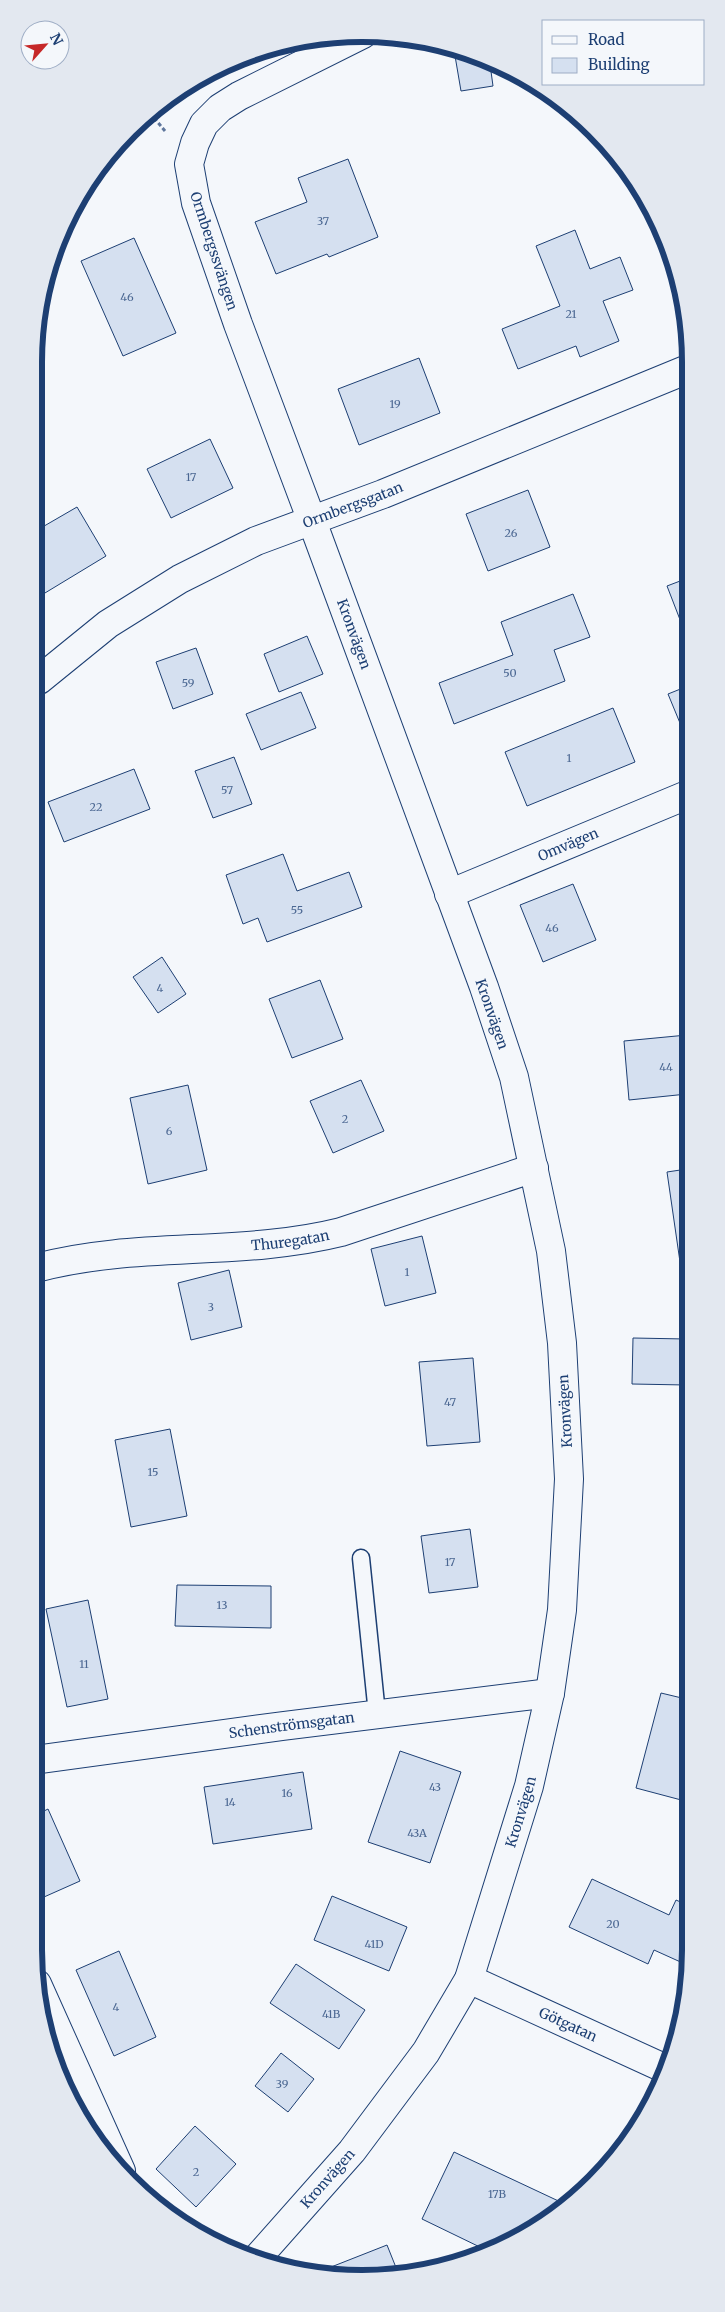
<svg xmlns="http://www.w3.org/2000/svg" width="725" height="2312" viewBox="0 0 725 2312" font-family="Merriweather,serif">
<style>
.building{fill:#d5e0f0;stroke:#1d3f73}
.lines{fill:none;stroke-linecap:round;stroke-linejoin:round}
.lane-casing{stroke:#1d3f73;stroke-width:19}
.street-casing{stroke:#1d3f73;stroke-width:30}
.path{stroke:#5e769c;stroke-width:3;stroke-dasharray:4 2.5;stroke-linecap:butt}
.lane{stroke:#f4f7fb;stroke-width:16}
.street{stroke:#f4f7fb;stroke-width:28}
.labels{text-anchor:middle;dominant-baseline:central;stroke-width:4;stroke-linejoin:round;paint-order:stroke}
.number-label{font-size:11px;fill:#4b6792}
.street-label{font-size:14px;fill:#1d3f73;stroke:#f4f7fb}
.rim{fill:none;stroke:#1d3f73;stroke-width:6}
</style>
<rect width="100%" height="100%" fill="#f4f7fb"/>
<g class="building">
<polygon points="454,50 490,64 493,86 461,91"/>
<polygon points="348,159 378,237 329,257 327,254 276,274 255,222 307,202 298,178"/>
<polygon points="575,230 590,269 620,257 633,290 603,301 619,341 580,357 576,346 518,369 502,329 560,306 536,246"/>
<polygon points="134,238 176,333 123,356 81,261"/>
<polygon points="419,358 440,413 359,445 338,389"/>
<polygon points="210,439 233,488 171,518 147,469"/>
<polygon points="528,490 550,547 488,571 466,514"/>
<polygon points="77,507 106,556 40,596 39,529"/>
<polygon points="688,578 688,628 684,630 667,586"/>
<polygon points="573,594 590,637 554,650 565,681 454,724 439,683 513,655 501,622"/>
<polygon points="307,636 323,674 279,692 264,654"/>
<polygon points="196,648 213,694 173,709 156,662"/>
<polygon points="688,686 688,740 687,740 668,694"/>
<polygon points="301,692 316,728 261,750 246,714"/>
<polygon points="613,708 635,762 527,806 505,752"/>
<polygon points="234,757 252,804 213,818 195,771"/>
<polygon points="134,769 150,809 64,842 48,802"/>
<polygon points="283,854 297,891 349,872 362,907 267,942 258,918 243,924 226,875"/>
<polygon points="573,884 596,940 543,962 520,905"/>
<polygon points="162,957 186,994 158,1013 133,977"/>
<polygon points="320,980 343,1039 292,1058 269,999"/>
<polygon points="687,1035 687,1094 629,1100 624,1041"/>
<polygon points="361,1080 384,1131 333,1153 310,1101"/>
<polygon points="188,1085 207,1170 148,1184 130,1098"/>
<polygon points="687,1169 686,1261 680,1262 667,1172"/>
<polygon points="422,1236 436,1293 385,1306 371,1249"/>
<polygon points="229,1270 242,1327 191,1340 178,1283"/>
<polygon points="633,1338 686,1339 686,1385 632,1384"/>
<polygon points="473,1358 480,1442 427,1446 419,1362"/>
<polygon points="170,1429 187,1516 131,1527 115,1440"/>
<polygon points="470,1529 478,1587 429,1593 421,1536"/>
<polygon points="177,1585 271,1586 271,1628 175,1626"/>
<polygon points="88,1600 108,1699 67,1707 46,1609"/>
<polygon points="661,1693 686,1699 685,1801 636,1788"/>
<polygon points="400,1751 461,1772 430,1863 368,1842"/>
<polygon points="303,1772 312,1829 213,1844 204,1787"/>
<polygon points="48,1809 80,1881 35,1901 34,1816"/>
<polygon points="592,1879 669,1915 676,1900 685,1904 685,1964 654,1950 648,1964 569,1927"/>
<polygon points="332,1896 407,1927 389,1971 314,1940"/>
<polygon points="119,1951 156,2037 114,2056 76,1970"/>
<polygon points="296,1964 365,2010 339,2049 270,2003"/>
<polygon points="281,2053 314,2079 288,2112 255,2086"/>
<polygon points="195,2126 236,2164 196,2207 156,2169"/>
<polygon points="454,2152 567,2205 545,2223 486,2250 422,2219"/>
<polygon points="387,2245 399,2275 384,2278 328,2276 326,2269"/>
</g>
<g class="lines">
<defs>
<polyline id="lane" points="361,1558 377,1714"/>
<g id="street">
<path id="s1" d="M 39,680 L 108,624 L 180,579 L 256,541 L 383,494 L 688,369"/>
<path id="s2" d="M 449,894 L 687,795"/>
<path id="s3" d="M 36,1268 C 136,1241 241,1257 341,1232 L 534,1168"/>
<path id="s4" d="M 34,1760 L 283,1726 L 550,1693"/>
<path id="s5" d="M 469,1979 L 668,2070"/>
<polyline points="37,1984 121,2171"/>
<path id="s6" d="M 258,2257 L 352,2151 L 426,2052 L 469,1979 L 529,1786 L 550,1693 L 562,1610 L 569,1479 L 562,1343 L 551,1251 L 514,1077 L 484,987 L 312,521 L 238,324 L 196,203 L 189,164 L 195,143 L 204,124 L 220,108 L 239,96 L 363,34"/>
</g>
</defs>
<use href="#lane" class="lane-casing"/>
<use href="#street" class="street-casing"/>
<polyline class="path" points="150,113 165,131"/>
<use href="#lane" class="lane"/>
<use href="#street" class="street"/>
</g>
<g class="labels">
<g class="number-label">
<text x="323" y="221">37</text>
<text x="127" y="297">46</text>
<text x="571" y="314">21</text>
<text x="395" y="404">19</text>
<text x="191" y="477">17</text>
<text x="511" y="533">26</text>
<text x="510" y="673">50</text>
<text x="188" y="683">59</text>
<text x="569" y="758">1</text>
<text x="227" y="790">57</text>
<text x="96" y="807">22</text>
<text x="297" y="910">55</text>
<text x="552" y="928">46</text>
<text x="160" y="988">4</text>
<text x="666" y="1067">44</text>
<text x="345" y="1119">2</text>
<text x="169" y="1131">6</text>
<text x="407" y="1272">1</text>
<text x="211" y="1307">3</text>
<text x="450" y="1402">47</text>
<text x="153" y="1472">15</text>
<text x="450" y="1562">17</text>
<text x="222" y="1605">13</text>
<text x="84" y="1664">11</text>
<text x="435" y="1787">43</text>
<text x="287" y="1793">16</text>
<text x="230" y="1802">14</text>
<text x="417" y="1833">43A</text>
<text x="613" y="1924">20</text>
<text x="374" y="1944">41D</text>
<text x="116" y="2007">4</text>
<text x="331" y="2014">41B</text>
<text x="282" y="2084">39</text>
<text x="196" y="2172">2</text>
<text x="497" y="2194">17B</text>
</g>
<g class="street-label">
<text transform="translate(214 251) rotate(72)">Ormbergssvängen</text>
<text stroke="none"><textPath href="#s1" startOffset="362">Ormbergsgatan</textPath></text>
<text transform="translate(354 634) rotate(70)">Kronvägen</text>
<text stroke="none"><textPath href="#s2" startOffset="129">Omvägen</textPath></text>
<text transform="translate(492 1014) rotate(71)">Kronvägen</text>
<text stroke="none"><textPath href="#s3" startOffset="256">Thuregatan</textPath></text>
<text transform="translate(565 1411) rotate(-93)">Kronvägen</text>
<text stroke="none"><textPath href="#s4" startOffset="260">Schenströmsgatan</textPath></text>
<text stroke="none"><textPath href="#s6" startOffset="525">Kronvägen</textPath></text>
<text stroke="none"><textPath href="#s5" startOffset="109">Götgatan</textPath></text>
<text stroke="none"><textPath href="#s6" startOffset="105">Kronvägen</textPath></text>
</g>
</g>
<path d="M0 0H725V2312H0ZM362 42H362A320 320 0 0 1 682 362V1950A320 320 0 0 1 362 2270H362A320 320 0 0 1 42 1950V362A320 320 0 0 1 362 42Z" fill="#e3e8f0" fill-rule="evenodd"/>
<path class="rim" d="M362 42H362A320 320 0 0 1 682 362V1950A320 320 0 0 1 362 2270H362A320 320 0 0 1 42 1950V362A320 320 0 0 1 362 42Z"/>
<rect x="542" y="20" width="162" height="65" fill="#f4f7fb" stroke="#9eadc5"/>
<rect x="552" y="36" width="25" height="8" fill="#f4f7fb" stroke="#9eadc5"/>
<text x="588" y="45" font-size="15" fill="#1d3f73">Road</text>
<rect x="552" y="58" width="25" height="15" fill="#d5e0f0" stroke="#9eadc5"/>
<text x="588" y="70" font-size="15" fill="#1d3f73">Building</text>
<g transform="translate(45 45) rotate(63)"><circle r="24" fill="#f4f7fb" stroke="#9eadc5"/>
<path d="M0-4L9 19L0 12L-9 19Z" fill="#c62828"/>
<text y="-8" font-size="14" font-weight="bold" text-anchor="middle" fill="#1d3f73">N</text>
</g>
</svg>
